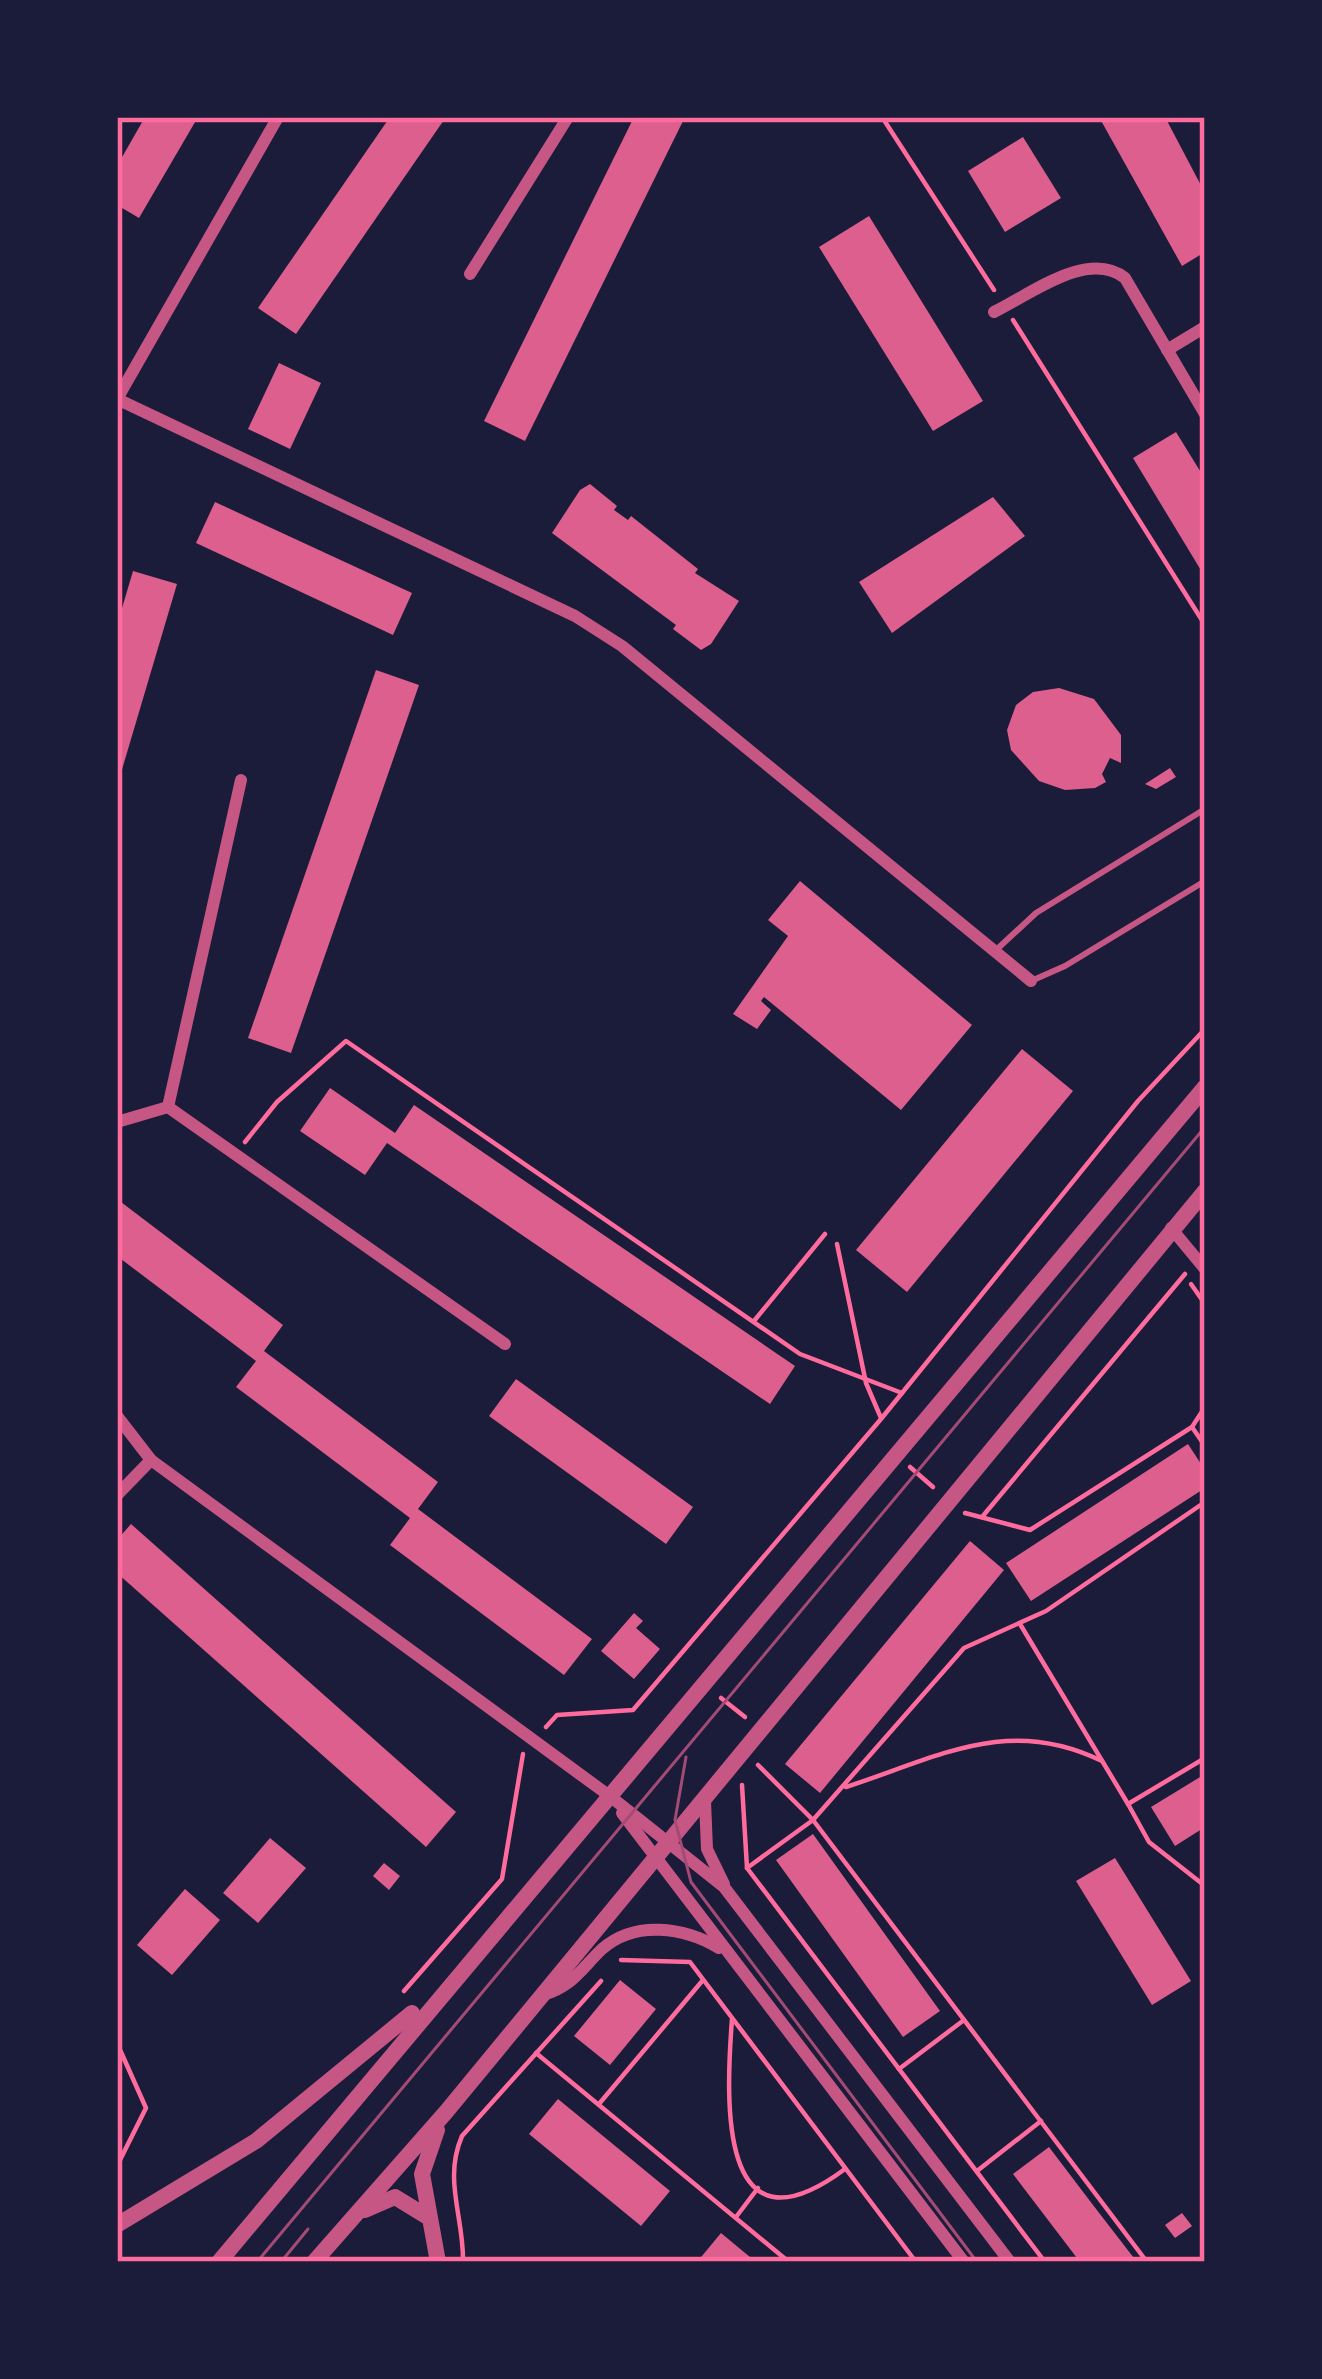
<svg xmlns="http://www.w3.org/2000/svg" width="1322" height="2379" viewBox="0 0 1322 2379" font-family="Commissioner,sans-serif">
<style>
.building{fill:#dd5f8e}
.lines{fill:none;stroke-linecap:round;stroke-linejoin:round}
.path{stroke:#ff6b9d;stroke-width:4.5}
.service{stroke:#c65784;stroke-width:6}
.minor{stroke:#c65784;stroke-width:12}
.tertiary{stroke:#c65784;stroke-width:16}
.tram{stroke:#a44b75;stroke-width:3}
.neatline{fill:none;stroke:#ff6b9d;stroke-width:4.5}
</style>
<rect width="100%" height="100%" fill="#1b1b3a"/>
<g class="building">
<polygon points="145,117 198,117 139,218 117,205 117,166"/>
<polygon points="390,117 446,117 296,334 258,308"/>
<polygon points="634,117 685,117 525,441 484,421"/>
<polygon points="1099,117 1165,117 1205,193 1205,252 1182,266"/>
<polygon points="1023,137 1061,198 1005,232 968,171"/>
<polygon points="869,216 983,401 933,431 819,247"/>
<polygon points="279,363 321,383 290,449 248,429"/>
<polygon points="1176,432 1205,479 1205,577 1133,458"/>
<polygon points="590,484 617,506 614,510 628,520 631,516 698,569 695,573 739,601 711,644 701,650 673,629 676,625 552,533 580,490"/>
<polygon points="993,497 1025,536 892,633 859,582"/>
<polygon points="215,502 412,593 393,635 196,543"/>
<polygon points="133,571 177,584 118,783 117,625"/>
<polygon points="376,670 419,685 291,1053 248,1038"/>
<polygon points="1059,688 1094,699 1121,735 1121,763 1110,758 1102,774 1106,782 1095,788 1065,790 1039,781 1011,750 1007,730 1016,705 1033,692"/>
<polygon points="1170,768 1176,777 1156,789 1145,784"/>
<polygon points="800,881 972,1025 901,1110 764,997 761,1001 771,1010 757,1029 733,1014 788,936 768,920"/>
<polygon points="1022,1049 1073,1091 907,1292 856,1250"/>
<polygon points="330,1088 395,1133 414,1105 795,1366 770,1404 387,1143 365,1175 300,1131"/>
<polygon points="117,1199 283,1325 264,1351 438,1482 418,1509 592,1639 564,1675 390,1545 410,1518 236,1387 256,1361 117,1256"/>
<polygon points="516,1379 693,1507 666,1544 489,1416"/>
<polygon points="1188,1444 1205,1470 1205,1488 1031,1601 1006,1563"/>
<polygon points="131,1524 456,1812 426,1847 117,1573 117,1540"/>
<polygon points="970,1541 1004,1570 820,1793 785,1764"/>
<polygon points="634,1613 643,1621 636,1628 660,1649 634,1679 601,1651"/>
<polygon points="1205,1774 1205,1827 1175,1846 1151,1807"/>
<polygon points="813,1834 940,2011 903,2037 776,1860"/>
<polygon points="270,1838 306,1868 258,1923 223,1893"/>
<polygon points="1115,1858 1191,1981 1152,2005 1076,1881"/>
<polygon points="384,1863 400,1876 389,1890 373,1876"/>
<polygon points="185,1889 220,1920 172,1975 137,1945"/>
<polygon points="620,1980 656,2009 610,2065 574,2036"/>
<polygon points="558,2099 670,2191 641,2226 529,2134"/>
<polygon points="1049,2147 1093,2205 1137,2262 1080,2262 1013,2174"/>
<polygon points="1182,2213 1192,2226 1175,2238 1165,2225"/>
<polygon points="721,2233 756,2262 697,2262"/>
</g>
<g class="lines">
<g class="path">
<polyline points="882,117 994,290"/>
<polyline points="1013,320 1205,625"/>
<polyline points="245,1142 277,1102 346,1041 800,1354 902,1393"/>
<polyline points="837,1244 866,1383 881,1418"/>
<polyline points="1191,1284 1205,1304"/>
<polyline points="754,1321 825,1234"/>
<polyline points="1192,1427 1205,1407"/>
<polyline points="910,1467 933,1487"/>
<polyline points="965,1513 1030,1530 1192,1427 1205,1446"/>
<polyline points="982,1517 1185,1274"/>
<polyline points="1020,1624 1128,1804"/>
<polyline points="721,1698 745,1717"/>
<polyline points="546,1727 557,1715 633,1710 881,1419 1138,1101 1205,1029"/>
<polyline points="1205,1758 1128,1804 1149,1842 1205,1886"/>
<polyline points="758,1765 813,1820 1147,2262"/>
<polyline points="742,1785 747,1868 1045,2262"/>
<path d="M 846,1787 C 939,1757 1008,1715 1102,1761"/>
<polyline points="747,1868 813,1820 964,1648 1046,1611 1205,1502"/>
<polyline points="621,1960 690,1962 916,2262"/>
<polyline points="404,1991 502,1879 523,1754"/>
<path d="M 732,2019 C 726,2098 717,2264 845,2169"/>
<polyline points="117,2043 146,2108 117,2166"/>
<polyline points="536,2053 789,2262"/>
<polyline points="899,2069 964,2020"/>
<polyline points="599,2104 703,1980"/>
<polyline points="977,2171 1041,2121"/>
<polyline points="736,2217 758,2188"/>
<polyline points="1205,2222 1205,2233"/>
<path d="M 463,2262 C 464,2217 443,2180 462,2136 L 601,1981"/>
</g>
<g class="service">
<polyline points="995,951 1036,913 1205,809"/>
<polyline points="1031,981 1065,966 1205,881"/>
</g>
<g class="minor">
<polyline points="470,274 568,117"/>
<path d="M 994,312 C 1031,294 1088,249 1125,278 L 1205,414"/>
<polyline points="1167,350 1205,327"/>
<polyline points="117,399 575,616 622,646 1031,981"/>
<polyline points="117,399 278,117"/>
<polyline points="168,1107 505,1344"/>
<polyline points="168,1107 241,780"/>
<polyline points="117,1122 168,1107"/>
<polyline points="1171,1228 1205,1269"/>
<polyline points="117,1416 151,1460 611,1797 724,1887 1010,2262"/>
<polyline points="117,1495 151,1460"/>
<polyline points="705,1801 707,1849 724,1884"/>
<polyline points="622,1813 964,2262"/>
<path d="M 543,1995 C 573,1986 581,1969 602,1949 C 635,1920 684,1927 719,1948"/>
</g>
<g class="tertiary">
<polyline points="437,2130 422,2174 438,2262"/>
<polyline points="365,2210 395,2197 426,2216"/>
<polyline points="117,2225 256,2141 412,2013"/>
<polyline points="219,2262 1205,1087"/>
<polyline points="314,2262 446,2112 1205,1191"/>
</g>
<g class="tram">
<polyline points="686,1757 675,1820 691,1882 977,2262"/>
<polyline points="257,2262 1205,1127"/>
<polyline points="281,2262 308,2229"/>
</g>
</g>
<rect width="1322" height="2379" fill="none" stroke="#1b1b3a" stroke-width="240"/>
<rect x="120" y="120" width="1082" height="2139" class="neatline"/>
</svg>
